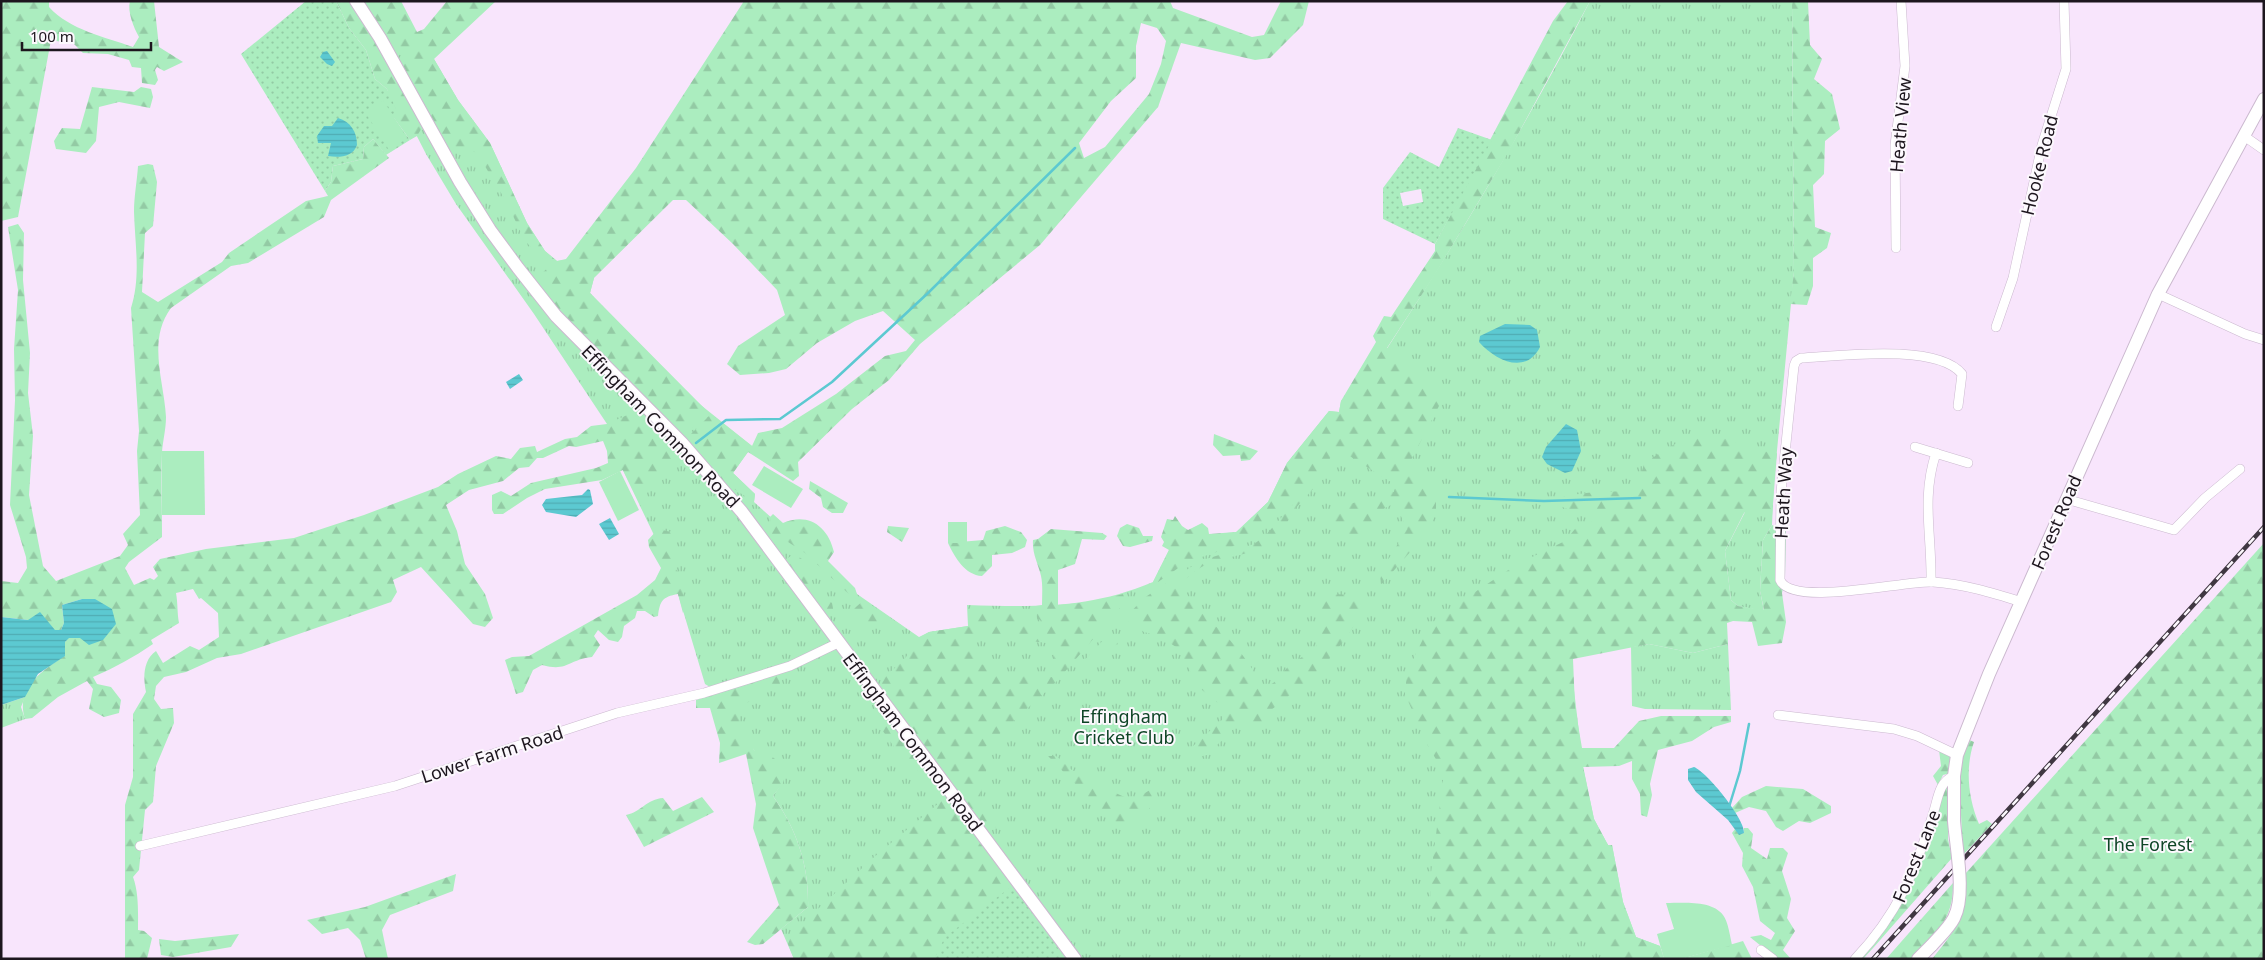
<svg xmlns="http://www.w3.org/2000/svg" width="2265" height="960" viewBox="0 0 2265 960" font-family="'Noto Sans',sans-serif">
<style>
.grass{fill:url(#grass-tufts)}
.forest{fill:url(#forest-firs);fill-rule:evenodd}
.garden{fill:url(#garden-dots);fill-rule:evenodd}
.pitch{fill:#abedbf}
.water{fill:url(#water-rules)}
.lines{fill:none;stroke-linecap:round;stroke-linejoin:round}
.stream{stroke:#5cc9d1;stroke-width:2.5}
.street-casing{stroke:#cbb9cf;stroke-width:10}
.secondary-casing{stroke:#cbb9cf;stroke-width:14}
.street{stroke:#fff;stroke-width:9}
.secondary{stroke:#fff;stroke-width:12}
.rail-casing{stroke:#403742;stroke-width:4.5}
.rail{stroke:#fcf8fd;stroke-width:2.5;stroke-dasharray:8;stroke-linecap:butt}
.secondary-bridge-casing{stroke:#cbb9cf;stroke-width:14;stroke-linecap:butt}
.secondary-bridge{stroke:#fff;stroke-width:12}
.labels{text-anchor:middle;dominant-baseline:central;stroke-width:4;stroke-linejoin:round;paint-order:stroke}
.street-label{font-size:18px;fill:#1d161e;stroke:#fcf8fd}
.park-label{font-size:18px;fill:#0e4526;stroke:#fcf8fd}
</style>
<defs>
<pattern id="grass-tufts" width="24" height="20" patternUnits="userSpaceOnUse" patternTransform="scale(1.25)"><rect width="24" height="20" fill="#abedbf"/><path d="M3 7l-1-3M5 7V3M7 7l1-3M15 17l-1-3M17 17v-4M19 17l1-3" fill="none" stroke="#93caa4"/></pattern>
<pattern id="forest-firs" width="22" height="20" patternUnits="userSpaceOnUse" patternTransform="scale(1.25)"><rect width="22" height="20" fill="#abedbf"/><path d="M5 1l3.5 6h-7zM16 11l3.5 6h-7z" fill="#93caa4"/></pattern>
<pattern id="garden-dots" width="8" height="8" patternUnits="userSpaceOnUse" patternTransform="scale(1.25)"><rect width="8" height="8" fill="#abedbf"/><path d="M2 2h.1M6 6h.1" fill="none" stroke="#93caa4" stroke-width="1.8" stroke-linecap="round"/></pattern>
<pattern id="water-rules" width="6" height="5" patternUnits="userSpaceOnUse" patternTransform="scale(1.25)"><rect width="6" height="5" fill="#5cc9d1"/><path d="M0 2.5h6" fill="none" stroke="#50acb3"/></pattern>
</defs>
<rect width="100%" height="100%" fill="#f8e5fc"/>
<g class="grass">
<path d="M 341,1 L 378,1 L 434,59 L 458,100 L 490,143 L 527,223 L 545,251 L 557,261 L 566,260 L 594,278 L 590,293 L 692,398 L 752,446 L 733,473 L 755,494 L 754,502 L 857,594 L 919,637 L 929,632 L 968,626 L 967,605 C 1035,607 1089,609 1153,582 L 1169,550 L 1206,535 L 1237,532 L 1268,502 L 1287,463 L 1329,411 L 1339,412 L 1341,401 C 1356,384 1375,366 1388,347 C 1461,235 1529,120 1590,1 L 1792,1 L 1794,272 L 1774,482 L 1772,525 L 1763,540 L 1760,591 L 1764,611 L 1738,606 L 1731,600 L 1725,551 L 1745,512 L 1570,656 L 1583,766 L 1594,819 L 1608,845 L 1612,845 L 1623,902 L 1636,937 L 1660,946 L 1664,959 L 794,959 L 781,929 L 808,907 C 809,865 797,830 773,796 L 782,783 L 754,750 L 710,687 L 705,684 L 678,594 L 653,533 L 604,431 L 607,424 L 534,314 L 456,204 L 426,154 L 382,68 Z"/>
<polygon points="1649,644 1693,653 1728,644 1731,710 1645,709 1632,706 1631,647"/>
<polygon points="25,697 21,707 25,719 1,728 1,705"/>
</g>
<g class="forest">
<path d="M 1,1 L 49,1 L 49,7 C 70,30 105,37 133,47 L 139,37 C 134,28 127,12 130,1 L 154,1 L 159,47 L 183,62 L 164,71 L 157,67 L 155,70 L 158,80 L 155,85 L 142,83 L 141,68 L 132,67 L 129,60 L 108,54 L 83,53 L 74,44 L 51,40 L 18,217 L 1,221 Z"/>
<polygon points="336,1 351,4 377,44 423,126 417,136 410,140 394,118 387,89 375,79 366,50 349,28"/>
<path d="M 361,1 L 401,1 L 417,32 L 424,29 L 447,1 L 496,1 L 434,59 L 458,100 L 490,143 L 527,223 L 545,251 L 557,261 L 566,259 L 636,168 L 744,1 L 1170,1 L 1173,8 L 1252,37 L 1264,35 L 1281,1 L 1309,1 L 1303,25 L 1270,58 L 1255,60 L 1181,43 L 1158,107 L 1040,245 L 920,344 L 889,380 L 852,409 L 798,462 L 799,476 L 793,481 L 748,452 L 733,473 L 755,494 L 754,502 L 725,483 L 689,442 L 691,434 L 711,414 L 752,446 L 758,433 L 782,428 L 836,394 L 885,356 L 906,351 L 915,340 L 883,311 L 855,321 L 817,343 L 786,369 L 769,373 L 740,375 L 727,364 L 738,346 L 785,315 L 777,290 L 733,244 L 686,200 L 673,200 L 594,278 L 590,293 L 707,411 L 688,432 L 681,434 L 578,333 L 534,280 L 550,266 L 525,241 L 506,201 L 477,153 L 462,147 L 449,155 L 398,59 L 403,54 L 398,46 L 390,47 ZM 1141,23 L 1157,28 L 1166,41 L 1161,64 L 1149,94 L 1105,147 L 1084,158 L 1079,143 L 1111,101 L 1136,78 L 1136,46 Z"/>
<path d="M 1568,1 L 1590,1 L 1509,151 L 1434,276 L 1387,348 L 1439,392 L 1439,406 L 1408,466 L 1436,492 L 1436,513 L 1426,534 L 1381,585 L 1380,573 L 1407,529 L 1395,503 L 1383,509 L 1383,522 L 1366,536 L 1352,541 C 1342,533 1331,526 1332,511 L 1361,500 L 1372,503 L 1377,500 L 1377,494 L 1386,490 L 1394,492 L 1394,484 L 1337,448 L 1316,479 L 1310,477 L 1260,533 L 1249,541 L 1187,562 L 1158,582 L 1153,582 L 1169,550 L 1162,546 L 1164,542 L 1161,537 L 1167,519 L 1173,520 L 1175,516 L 1182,526 L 1188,530 L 1202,523 L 1208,528 L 1209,534 L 1236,532 L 1268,502 L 1287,463 L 1329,411 L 1339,412 L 1341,401 L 1376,342 L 1373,336 L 1384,316 L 1391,317 L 1435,251 L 1435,244 L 1553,21 Z"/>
<polygon points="1792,1 1808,1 1810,45 1822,59 1814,79 1832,94 1840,129 1825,141 1824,174 1813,185 1815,227 1831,233 1827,248 1813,258 1813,286 1807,305 1790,304 1794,272"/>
<polygon points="92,87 134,92 141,87 151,89 153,97 150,108 119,102 99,107 96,141 86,153 56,149 54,141 62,128 80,129"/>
<path d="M 373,139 L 389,158 L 331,200 L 324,217 L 248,263 L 231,266 L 171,308 C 147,340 164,381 166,417 C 166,429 163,440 162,452 C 161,480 162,509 162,537 L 129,562 L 125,568 L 134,585 L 150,578 L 154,580 L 158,576 L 153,567 L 160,559 L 206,549 L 294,538 L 364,515 L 438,487 L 458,474 L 496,456 L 511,459 L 520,448 L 535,446 L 537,452 L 565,439 L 577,437 L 591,426 L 607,424 L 634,412 L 639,413 L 673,447 C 675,466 652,488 639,501 L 623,470 L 602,480 L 545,489 L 527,498 L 503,514 L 494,514 L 492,510 L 492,495 L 501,491 L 511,496 L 531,483 L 596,468 L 608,463 L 607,451 L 603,441 L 576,447 L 569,446 L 543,458 L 537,458 L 529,467 L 519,468 L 503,481 L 469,490 L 446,505 L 457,531 L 465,564 L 485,594 L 493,618 L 485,627 L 473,624 L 421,567 L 393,580 L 397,592 L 391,602 L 241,654 L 217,658 L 186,672 L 164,677 L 156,686 L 154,699 L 161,709 L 173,708 L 174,723 L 156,766 L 153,802 L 145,810 L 139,870 L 133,877 C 139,893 138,913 138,930 L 144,931 L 152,938 L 147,959 L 125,959 L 125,805 L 133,777 L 133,714 L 146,692 C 143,678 143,660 156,651 L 163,663 L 190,646 L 199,650 L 219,637 L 218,613 L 201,598 L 199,599 L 193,589 L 176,593 C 178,604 177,612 179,623 L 151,640 L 153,644 C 134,657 114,668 93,677 L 97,684 L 111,687 L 121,700 L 119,713 L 104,717 L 89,709 L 93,689 L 87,681 L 58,697 L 32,718 L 25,719 C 15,688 42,671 64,656 L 65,642 L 69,637 L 80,638 L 95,600 L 82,599 L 62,605 L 64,623 L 61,630 L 55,630 L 28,620 L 1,617 L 1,581 L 18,583 L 27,568 L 26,557 L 10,505 L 15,400 L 14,349 L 18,290 L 8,227 L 18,224 L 24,233 L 23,280 L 30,353 L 28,393 L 33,436 L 29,495 L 43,566 L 56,581 L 120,556 L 128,545 L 123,534 L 140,515 L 137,451 L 139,431 L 131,308 C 141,277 135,245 134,212 C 134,197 137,181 138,166 L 148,164 L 153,165 L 157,182 L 153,226 L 145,233 L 142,292 L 158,302 L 222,262 L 229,253 L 306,201 L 328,196 L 325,191 L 331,182 L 333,166 L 363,159 L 364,147 Z"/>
<polygon points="1214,434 1258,451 1250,460 1241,461 1240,455 1223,456 1213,445"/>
<polygon points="1717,435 1756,450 1777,453 1772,516 1754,511 1745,511 1725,551 1731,600 1738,606 1764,610 1760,591 1763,540 1772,525 1786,531 1785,578 1782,593 1786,622 1782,643 1758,646 1752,622 1733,621 1727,623 1728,644 1693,653 1649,644 1573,659 1575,707 1582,748 1614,748 1639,721 1661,716 1731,716 1731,722 1714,727 1692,741 1658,750 1650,784 1652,795 1647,817 1641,815 1640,794 1632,779 1632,761 1619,766 1583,767 1594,819 1608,845 1612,845 1623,902 1636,937 1660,946 1664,959 1612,959 1601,936 1567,939 1477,937 1451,932 1431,908 1430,881 1444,773 1427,744 1405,694 1407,672 1423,639 1437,617 1516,565 1565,541 1575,529 1598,519 1598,510 1572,511 1560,506 1564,496 1594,492 1636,491 1644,464 1665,449 1690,437"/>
<polygon points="810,481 848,503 843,513 832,513 823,507 821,498 809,489"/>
<path d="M 1311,484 L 1314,488 C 1308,495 1301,501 1296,508 C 1289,518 1283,532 1273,540 C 1244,563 1207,551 1182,584 C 1189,604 1210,620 1225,635 C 1240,650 1253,668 1262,686 C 1277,686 1279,675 1289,666 C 1297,659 1308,654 1317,649 L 1316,638 L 1323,610 L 1318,602 L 1331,594 L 1355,595 L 1364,605 C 1346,649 1308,682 1271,710 L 1268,724 L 1255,731 L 1239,723 L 1207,755 L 1197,757 L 1192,747 L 1223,719 L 1224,708 L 1196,685 L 1188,666 L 1176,647 L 1159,636 L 1144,632 L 1124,619 L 1144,598 L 1200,561 L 1254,544 L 1265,536 Z"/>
<path d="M 773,514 L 783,523 C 808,512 828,526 834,552 L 828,561 L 855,588 L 857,594 L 852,597 L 805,553 L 785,540 L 781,547 L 772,543 L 770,517 Z"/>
<polygon points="1127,524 1139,528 1143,536 1153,536 1152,541 1130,547 1123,546 1117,536 1120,528"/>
<polygon points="888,526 909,528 902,542 887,532"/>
<path d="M 1005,526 L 1021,532 L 1027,540 L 1025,547 L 1012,553 L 992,555 L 992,566 L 982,576 C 965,575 955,558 948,543 L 983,540 L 986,531 Z"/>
<path d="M 658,529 L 671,532 L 670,547 L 673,566 L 681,575 L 683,594 L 688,603 L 683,613 L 678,594 C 662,597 660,601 658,616 L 654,617 L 645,611 L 637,611 L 635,618 L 624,626 L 622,637 L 618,642 L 609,640 L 598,630 L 594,636 L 600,645 L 592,657 C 567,660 568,672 542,665 L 533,670 L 523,692 L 516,694 L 505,660 L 512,657 L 529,656 L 637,595 L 655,580 L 661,568 L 649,547 L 648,540 Z"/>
<path d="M 1051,529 L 1102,533 L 1107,536 L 1104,540 L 1082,539 L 1075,564 L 1058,570 L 1058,605 L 1093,602 L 1123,594 L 1126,601 L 1056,682 L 953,777 L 945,774 L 880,687 L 881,680 L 904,660 L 919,638 L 929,632 L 968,626 L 968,609 L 994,614 L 1012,612 L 1046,631 L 1049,626 L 1037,618 L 1036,606 L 1042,605 C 1042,596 1043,585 1041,576 C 1038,563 1032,554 1033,540 L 1038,539 ZM 974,634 L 1047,643 L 1055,651 L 1052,677 L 1006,672 L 978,663 L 974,651 Z"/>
<path d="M 2264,543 L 2264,959 L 1932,959 C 1958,927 1967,916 1965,874 Z"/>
<path d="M 794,554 C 808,561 812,571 812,587 L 807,591 L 785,560 Z"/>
<polygon points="818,597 824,597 832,603 834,614 827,616 815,600"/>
<path d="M 864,600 L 901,625 C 885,629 873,619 856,623 L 849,613 Z"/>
<polygon points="1113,635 1118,644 1105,650 1076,677 1069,677 1107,636"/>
<path d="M 778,674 L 780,684 L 755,690 L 752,700 L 736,709 C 741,716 739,722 741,729 C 745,737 752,741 754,750 L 774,758 L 784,770 L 783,783 L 773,796 C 797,830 809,865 808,907 L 763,944 L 755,945 L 747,942 L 779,905 L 753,828 L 756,804 L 746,754 L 719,763 L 720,743 L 710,708 L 696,708 L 696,700 Z"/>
<polygon points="886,714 931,774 929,779 924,780 914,766 907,765 880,727 877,716"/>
<path d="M 1967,739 L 1974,742 C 1965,768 1968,798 1979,824 L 1987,820 L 1992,824 L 1963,855 L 1959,775 Z"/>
<polygon points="1939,750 1954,757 1951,773 1943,775 1938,785 1933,776 1941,766"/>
<polygon points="984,756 989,759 979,800 993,816 996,827 986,831 956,789 963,776"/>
<path d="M 1048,756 L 1056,756 L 1073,771 L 1085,769 C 1101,786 1111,792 1133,800 L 1150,790 L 1159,798 L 1133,826 L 1129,829 L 1119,829 Z"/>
<polygon points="1949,784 1948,839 1952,858 1874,947 1863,959 1859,959 1873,944 1931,832 1946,786"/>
<polygon points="1766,786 1803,789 1831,806 1831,813 1810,823 1799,821 1783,831 1776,827 1766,811 1749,807 1735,813 1732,808 1742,797"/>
<path d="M 702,797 L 714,812 L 644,847 L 626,815 C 641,812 647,799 663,798 L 673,811 Z"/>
<polygon points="945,798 1012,886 945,937 934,959 794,959 788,944 792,933 873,858"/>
<polygon points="1744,828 1748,828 1753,834 1751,848 1767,859 1770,848 1783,848 1788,853 1782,871 1791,899 1787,918 1795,931 1783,950 1791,959 1777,959 1750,937 1761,935 1771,940 1775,933 1760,921 1753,887 1742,866 1743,853 1732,833 1735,829 1739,834 1744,833"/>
<polygon points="456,874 453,891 390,915 382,930 388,959 366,959 360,940 348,928 322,934 307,920 365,907"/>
<path d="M 1953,883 C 1954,920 1935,933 1914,959 L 1886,959 Z"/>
<polygon points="239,934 231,947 173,957 161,955 159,939 175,941"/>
<polygon points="1743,941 1752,959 1681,959"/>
</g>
<g class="garden">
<polygon points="306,1 336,1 349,28 366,50 375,79 387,89 397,111 394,118 410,140 386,155 373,139 364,147 363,159 333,166 331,182 325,191 241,54"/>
<path d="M 1458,128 L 1492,140 L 1435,244 L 1383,219 L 1383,188 L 1410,152 L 1439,167 ZM 1421,189 L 1423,202 L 1403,206 L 1400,193 Z"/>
<polygon points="1012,886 1066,959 934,959 945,937"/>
</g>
<g class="pitch">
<polygon points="383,100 407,138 389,150 365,112"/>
<polygon points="162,451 204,451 205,515 162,515"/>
<polygon points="764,466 803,489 791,508 752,485"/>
<polygon points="620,471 639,510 618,521 599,482"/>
<rect x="948" y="522" width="19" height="21"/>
<path d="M 1666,903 C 1683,903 1712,900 1723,915 C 1728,921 1730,936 1732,945 L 1681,959 L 1664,959 L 1657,934 L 1674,929 Z"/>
</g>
<g class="water">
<polygon points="327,51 335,62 332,66 327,64 320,57 323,52"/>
<path d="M 338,118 C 351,122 357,132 357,145 C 353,157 339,158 328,156 L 331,143 L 318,143 L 317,136 L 324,126 L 332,126 Z"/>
<path d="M 1505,324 L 1530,325 L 1537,330 L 1540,347 C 1526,375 1496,361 1479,342 L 1480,336 Z"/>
<polygon points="519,374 523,380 510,389 506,382"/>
<polygon points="1566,424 1577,430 1581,451 1572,471 1565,473 1547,464 1542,457 1546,447"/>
<polygon points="588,489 590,490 593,504 576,517 546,512 542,505 546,499 582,495"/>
<polygon points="610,518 619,534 609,540 599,524"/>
<polygon points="82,599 95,599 112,609 116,624 103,640 89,645 80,638 69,638 65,642 65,656 38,674 25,697 1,705 1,617 28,620 40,612 55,630 61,630 64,623 62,605"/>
<path d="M 1694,767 C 1707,772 1745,819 1744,833 L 1739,835 L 1728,820 L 1696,792 L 1688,780 L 1688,769 Z"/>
</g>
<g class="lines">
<g class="stream">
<polyline points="696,443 726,420 780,419 832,382 928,293 1075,148"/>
<polyline points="1449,497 1544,501 1640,498"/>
<polyline points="1729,807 1740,771 1749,724"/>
</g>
<defs>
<g id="street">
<polyline points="2244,136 2264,150"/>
<polyline points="1896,248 1895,145 1905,66 1901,1"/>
<polyline points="2158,294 2245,334 2264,340"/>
<polyline points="1996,327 2013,278 2042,145 2066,69 2064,1"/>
<path d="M 1958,406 L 1962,374 C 1937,343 1838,356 1801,358 L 1796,361 L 1794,366 L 1781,492 L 1780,580 C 1792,608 1906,580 1933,582 C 1964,584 1993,593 2022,602"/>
<polyline points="1915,447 1968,463"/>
<polyline points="2066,499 2174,530 2205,498 2240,469"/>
<path d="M 1931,582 C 1932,535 1921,498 1936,453"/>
<polyline points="1778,715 1894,729 1917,736 1957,755"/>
<polyline points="140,846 395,786 617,713 704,693 790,666 838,643"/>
<polyline points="1761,950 1773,959"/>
<path d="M 1855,959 C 1897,915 1915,872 1933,814 C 1938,800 1938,782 1954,776"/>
</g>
<g id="secondary">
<polyline points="356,1 380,38 460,182 490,230 518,268 556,316 682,443 742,512 1075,959"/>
<polyline points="1954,821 1954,776 1957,755 1989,674 2158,294 2264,99"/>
<polyline points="1918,959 1932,945"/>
</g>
</defs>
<use href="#street" class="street-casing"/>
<use href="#secondary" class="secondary-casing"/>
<use href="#street" class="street"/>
<use href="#secondary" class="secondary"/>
<defs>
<polyline id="rail" points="1873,959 2264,527"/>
</defs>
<use href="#rail" class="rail-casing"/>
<use href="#rail" class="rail"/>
<defs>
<path id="secondary-bridge" d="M 1932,945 C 1939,937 1949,928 1954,918 C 1966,895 1956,848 1954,821"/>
</defs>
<use href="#secondary-bridge" class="secondary-bridge-casing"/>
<use href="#secondary-bridge" class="secondary-bridge"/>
</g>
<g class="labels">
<g class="street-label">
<text transform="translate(1900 125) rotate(-85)">Heath View</text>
<text transform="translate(2039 165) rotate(-76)">Hooke Road</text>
<text transform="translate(661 426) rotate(46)">Effingham Common Road</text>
<text transform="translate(1783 493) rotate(-87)">Heath Way</text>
<text transform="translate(2056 522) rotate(-67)">Forest Road</text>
<text transform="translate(913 742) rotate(53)">Effingham Common Road</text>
<text transform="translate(492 754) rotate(-18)">Lower Farm Road</text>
<text transform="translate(1916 856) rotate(-68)">Forest Lane</text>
</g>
<g class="park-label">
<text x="1124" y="716">Effingham<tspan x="1124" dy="21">Cricket Club</tspan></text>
<text x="2148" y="844">The Forest</text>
</g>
</g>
<rect width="2265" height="960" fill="none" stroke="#1d161e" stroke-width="5"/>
<path d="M22 42v8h129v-8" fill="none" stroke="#1d161e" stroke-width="2.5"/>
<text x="30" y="42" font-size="15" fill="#1d161e" stroke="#fcf8fd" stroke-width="4" paint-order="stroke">100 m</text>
</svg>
